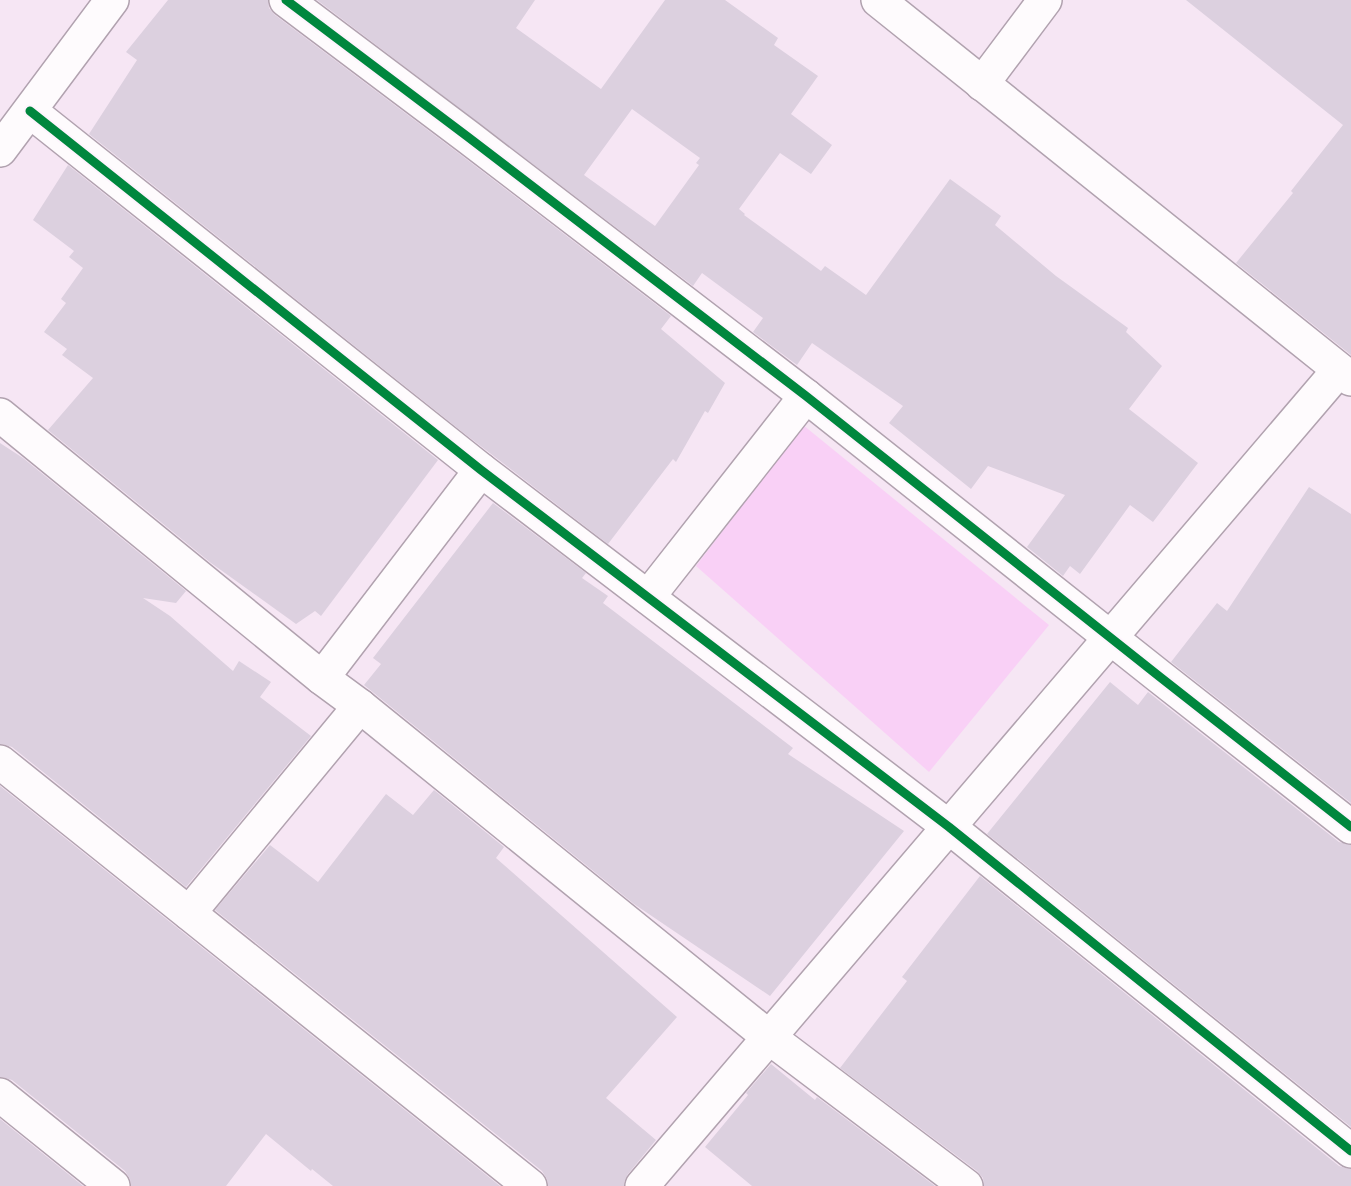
<svg xmlns="http://www.w3.org/2000/svg" width="1351" height="1186" viewBox="0 0 1351 1186" font-family="'Titillium Web',sans-serif">
<style>
.green{fill:#f9d0f6}
.building{fill:#dcd0df;fill-rule:evenodd}
.lines{fill:none;stroke-linecap:round;stroke-linejoin:round}
.minor-casing{stroke:#b1a2af;stroke-width:36}
.tertiary-casing{stroke:#b1a2af;stroke-width:36}
.minor{stroke:#fefbfd;stroke-width:33}
.tertiary{stroke:#fefbfd;stroke-width:33}
.cycleway-casing{stroke:#fef4fd;stroke-width:13}
.cycleway{stroke:#00873e;stroke-width:9}
</style>
<rect width="100%" height="100%" fill="#f6e6f4"/>
<polygon class="green" points="803,425 1049,625 929,772 696,566"/>
<g class="building">
<polygon points="168,0 268,0 269,8 275,15 457,152 671,316 661,329 725,383 708,413 705,411 676,462 673,459 608,544 465,434 89,134 137,60 126,52"/>
<path d="M 317,0 L 535,0 L 516,28 L 601,89 L 665,0 L 725,0 L 778,38 L 774,45 L 818,76 L 791,114 L 832,145 L 811,174 L 780,153 L 739,209 L 745,214 L 744,215 L 821,271 L 825,266 L 866,295 L 950,179 L 1001,216 L 995,225 L 1056,276 L 1128,328 L 1126,332 L 1162,366 L 1129,409 L 1198,463 L 1153,522 L 1130,505 L 1080,574 L 1070,566 L 1063,576 L 1027,547 L 1065,495 L 988,466 L 971,489 L 889,423 L 903,406 L 812,343 L 797,365 L 753,332 L 763,318 L 702,273 L 693,286 ZM 632,109 L 700,158 L 696,163 L 699,165 L 655,226 L 584,175 Z"/>
<polygon points="1186,0 1351,0 1351,355 1236,263 1293,193 1291,191 1343,125"/>
<polygon points="68,165 438,460 321,616 315,611 296,624 211,563 48,430 93,378 62,355 67,349 44,332 66,303 61,299 83,268 69,257 74,251 33,220"/>
<polygon points="0,443 23,458 186,591 176,603 143,598 170,616 233,671 239,661 271,682 260,697 311,736 186,887 12,747 3,744 0,744"/>
<polygon points="1309,487 1351,514 1351,803 1171,662 1217,603 1227,611"/>
<polygon points="493,503 586,573 582,578 608,596 603,603 793,748 788,754 904,831 770,996 634,904 364,685 381,664 373,658"/>
<polygon points="1110,682 1138,705 1148,692 1339,842 1351,845 1351,1127 987,834"/>
<polygon points="0,786 500,1186 333,1186 312,1169 311,1171 266,1134 226,1186 131,1186 130,1179 125,1171 12,1080 3,1077 0,1077"/>
<polygon points="434,790 504,847 496,858 677,1017 606,1098 656,1140 628,1174 624,1182 624,1186 548,1186 547,1179 542,1171 215,910 270,845 318,882 386,794 413,815"/>
<polygon points="980,876 1339,1166 1348,1169 1351,1169 1351,1186 984,1186 983,1178 977,1171 840,1068 907,981 902,977"/>
<polygon points="771,1064 815,1100 817,1097 935,1186 752,1186 705,1147 748,1095 746,1093"/>
<polygon points="0,1119 83,1186 0,1186"/>
</g>
<g class="lines">
<defs>
<g id="minor">
<polyline points="286,0 468,137 806,396 1160,677 1351,827"/>
<polyline points="982,84 1045,0"/>
<polyline points="30,111 481,470 949,827 1351,1151"/>
<polyline points="0,150 112,0"/>
<polyline points="0,415 322,678 360,706 770,1038 966,1186"/>
<polyline points="648,597 806,396"/>
<polyline points="322,678 481,470"/>
<polyline points="0,762 530,1186"/>
<polyline points="189,913 360,706"/>
<polyline points="0,1095 113,1186"/>
<polyline points="642,1186 1339,370"/>
</g>
<polyline id="tertiary" points="878,0 1351,379"/>
</defs>
<use href="#minor" class="minor-casing"/>
<use href="#tertiary" class="tertiary-casing"/>
<use href="#minor" class="minor"/>
<use href="#tertiary" class="tertiary"/>
<defs>
<g id="cycleway">
<polyline points="286,0 468,137 806,396 1160,677 1351,827"/>
<polyline points="30,111 481,470 949,827 1351,1151"/>
</g>
</defs>
<use href="#cycleway" class="cycleway-casing"/>
<use href="#cycleway" class="cycleway"/>
</g>
</svg>
